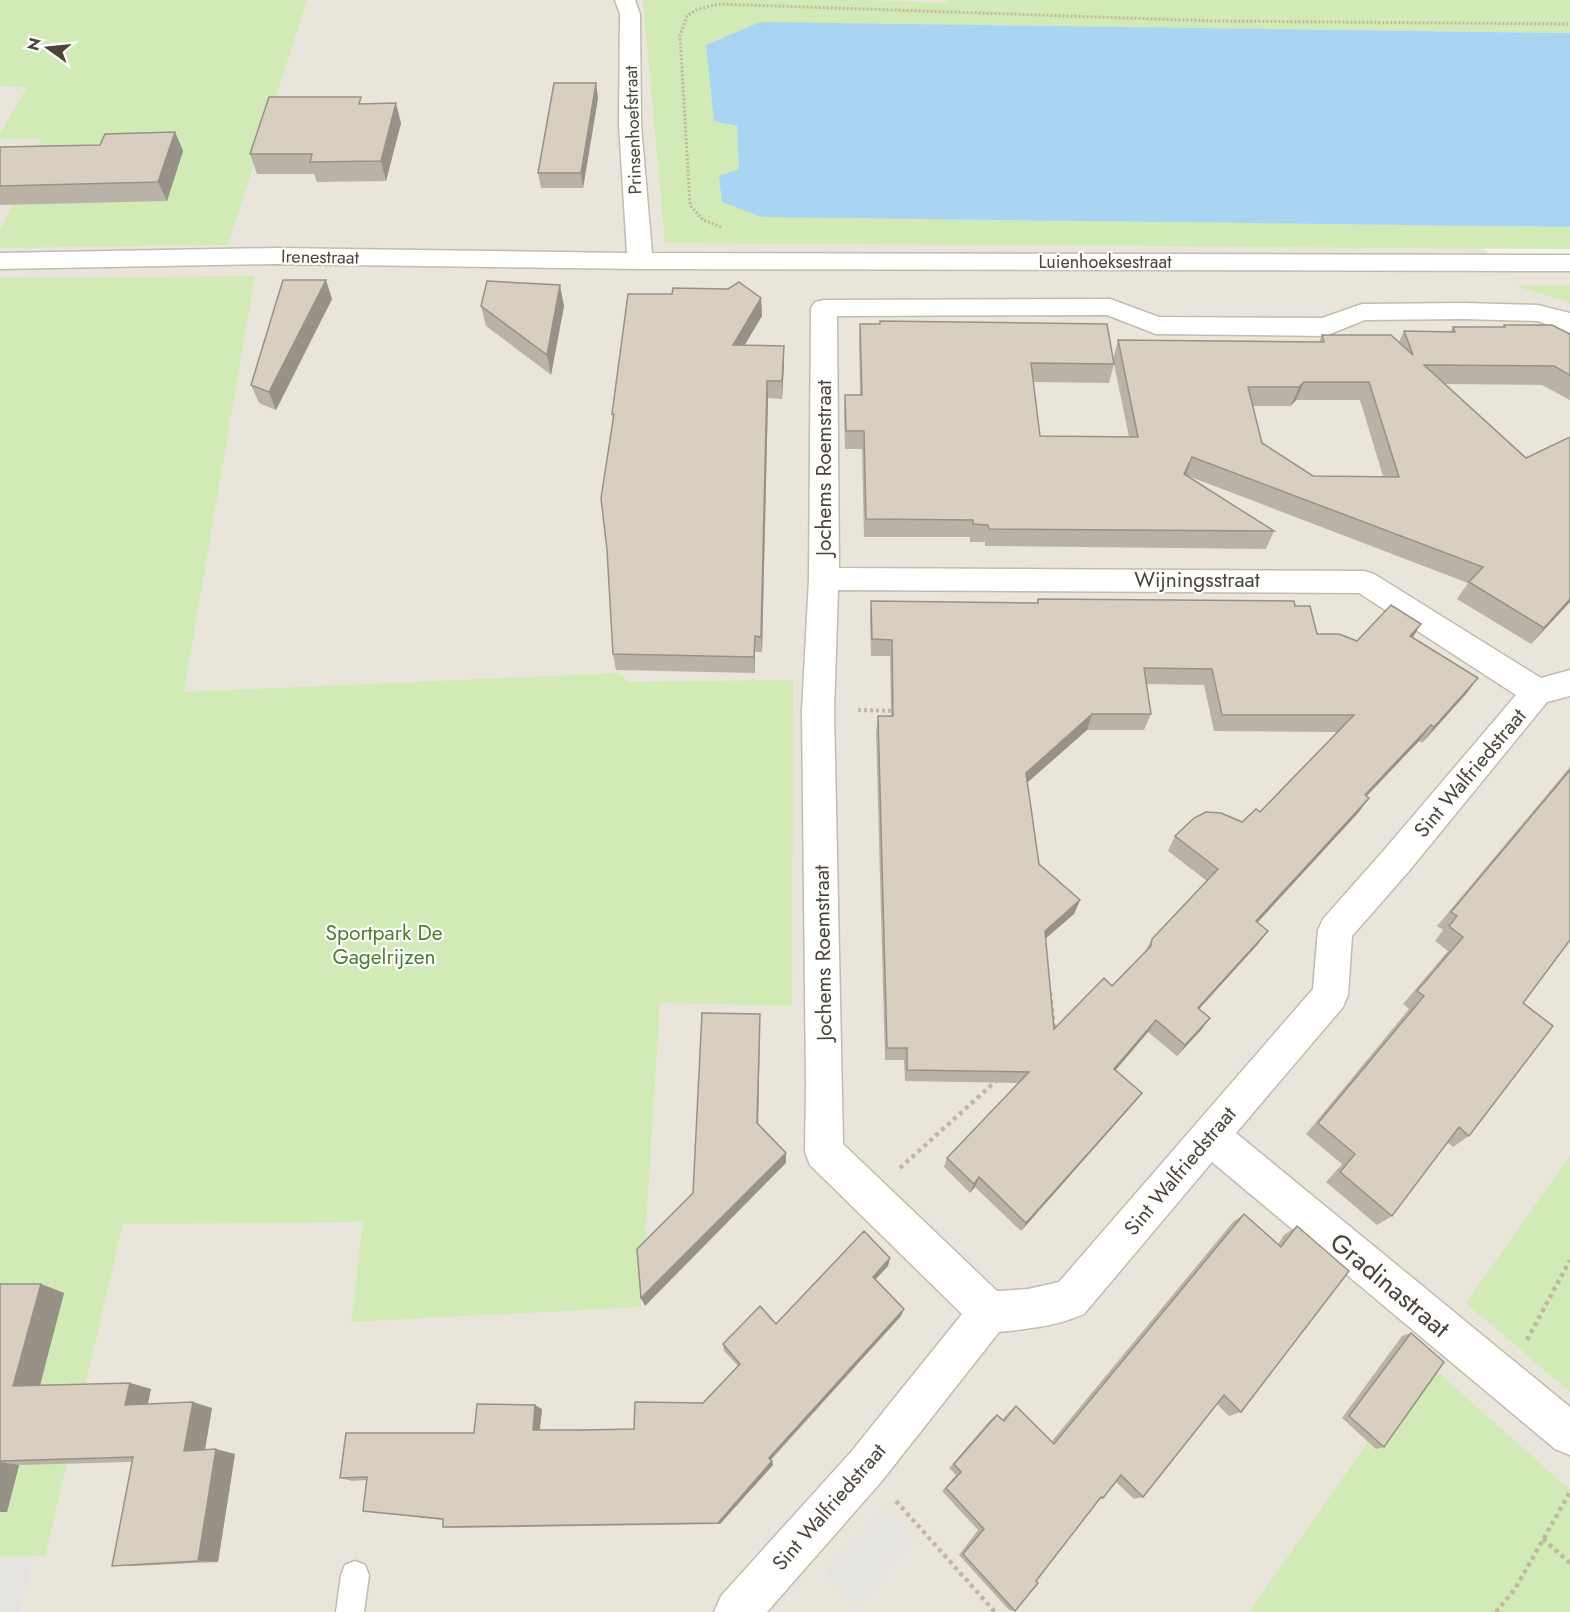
<svg xmlns="http://www.w3.org/2000/svg" width="1570" height="1612" viewBox="0 0 1570 1612" font-family="Jost,sans-serif">
<style>
.residential{fill:#eae5da}
.green{fill:#d2eab5}
.parking{fill:#e5e3e0}
.water{fill:#a9d4f2}
.lines{fill:none;stroke-linecap:round;stroke-linejoin:round}
.lane-casing{stroke:#c2bbae;stroke-width:3}
.street-casing{stroke:#c2bbae;stroke-width:3}
.path-far2{stroke:#c4b79f;stroke-width:3;stroke-dasharray:2 2;stroke-linecap:butt}
.path-far1{stroke:#c4b79f;stroke-width:4;stroke-dasharray:3 3;stroke-linecap:butt}
.path{stroke:#c4b79f;stroke-width:4.5;stroke-dasharray:4 4;stroke-linecap:butt}
.lane{fill:#fff;fill-rule:evenodd}
.street{fill:#fff;fill-rule:evenodd}
.wall{fill:#bab2a6;fill-rule:evenodd}
.shaded-wall{fill:#979187}
.building{fill:#d8cfc1;stroke:#979187;stroke-width:1.5;fill-rule:evenodd}
.labels{text-anchor:middle;dominant-baseline:central;stroke-width:4.5;stroke-linejoin:round;paint-order:stroke}
.far-street-label{font-size:18px;fill:#4b4439;stroke:#fff}
.street-label{font-size:21px;fill:#4b4439;stroke:#fff}
.park-label{font-size:21px;fill:#4a7f2a;stroke:#fff}
.near-street-label{font-size:26px;fill:#4b4439;stroke:#fff}
</style>
<rect width="100%" height="100%" fill="#f6f3ec"/>
<polygon class="residential" points="242,0 1344,0 1498,272 1570,271 1570,1612 0,1612 0,83"/>
<g class="green">
<polygon points="0,0 307,0 228,245 0,248 0,231 41,139 0,139 0,134 27,87 0,86"/>
<polygon points="643,0 864,0 948,3 948,0 1570,0 1570,33 760,22 737,126 739,170 762,217 1570,227 1570,249 665,243"/>
<polygon points="255,276 184,692 619,673 628,682 793,680 792,1006 660,1003 641,1307 351,1322 363,1222 123,1224 45,1556 0,1557 0,278"/>
<polygon points="1516,286 1570,286 1570,303 1566,301"/>
<polygon points="1570,1156 1570,1392 1466,1303"/>
<polygon points="1425,1361 1570,1490 1570,1612 1249,1612"/>
</g>
<g class="parking">
<polygon points="886,1505 915,1539 855,1607 825,1571"/>
<polygon points="0,1557 33,1557 19,1612 0,1612"/>
</g>
<polygon class="water" points="760,22 1570,33 1570,227 762,217 722,202 719,176 739,169 737,126 714,121 706,45"/>
<g class="lines">
<defs>
<polygon id="lane" points="355,1561 365,1565 369,1575 364,1612 336,1612 341,1575 345,1565"/>
<g id="street">
<polygon points="615,0 635,0 640,14 641,125 652,253 1570,255 1570,271 640,269 275,264 0,269 0,253 275,248 627,253 619,125 620,14"/>
<path d="M 1110,299 L 1159,317 L 1322,318 L 1362,304 L 1464,303 L 1538,305 L 1570,313 L 1570,333 L 1538,321 L 1464,319 L 1365,320 L 1325,336 L 1156,334 L 1107,315 L 837,316 L 839,568 L 1364,571 L 1374,574 L 1541,678 L 1570,670 L 1570,696 L 1547,702 L 1409,871 L 1352,936 L 1348,995 L 1343,1007 L 1236,1133 L 1570,1407 L 1570,1455 L 1555,1449 L 1212,1162 L 1084,1314 C 1057,1326 1028,1329 999,1332 L 881,1482 L 767,1612 L 714,1612 L 721,1596 L 851,1452 L 962,1314 L 810,1165 L 805,1152 L 806,1086 L 802,710 L 809,579 L 811,308 L 815,302 L 824,300 ZM 838,590 L 1359,593 L 1516,695 L 1385,849 L 1323,919 L 1318,930 L 1313,989 L 1059,1282 L 1028,1289 L 997,1291 L 843,1144 L 834,710 Z"/>
</g>
</defs>
<use href="#lane" class="lane-casing"/>
<use href="#street" class="street-casing"/>
<polyline class="path-far2" points="721,227 703,220 690,205 680,35 687,16 696,10 718,4 1214,21 1570,24"/>
<polyline class="path-far1" points="858,710 895,711"/>
<g class="path">
<polyline points="1050,992 1054,1028 1051,1031"/>
<polyline points="900,1168 997,1080"/>
<polyline points="1527,1340 1570,1260"/>
<polyline points="896,1501 995,1612"/>
<polyline points="1543,1539 1570,1563"/>
<polyline points="1496,1612 1515,1589 1570,1492"/>
</g>
<use href="#lane" class="lane"/>
<use href="#street" class="street"/>
</g>
<g class="wall">
<polygon points="596,83 598,98 583,188 541,188 538,173"/>
<polygon points="363,103 401,123 386,181 317,182 314,174 257,174 250,154"/>
<polygon points="175,132 183,151 167,201 0,205 0,147 100,145"/>
<polygon points="761,298 762,316 744,345 784,364 782,399 768,398 762,652 755,652 755,673 616,670 613,654 613,420 612,414"/>
<polygon points="332,299 276,410 259,403 251,385"/>
<polygon points="481,306 564,306 551,375 486,326"/>
<path d="M 860,324 L 1113,359 L 1118,340 L 1319,342 L 1322,335 L 1399,342 L 1404,331 L 1450,332 L 1453,327 L 1502,327 L 1504,325 L 1570,334 L 1570,400 L 1542,385 L 1445,384 L 1526,458 L 1570,437 L 1570,602 L 1531,644 L 1457,599 L 1468,583 L 1188,476 L 1274,531 L 1266,549 L 985,546 L 985,542 L 970,542 L 970,537 L 864,537 L 862,449 L 845,449 L 844,414 L 845,395 L 860,395 L 859,342 ZM 1114,364 L 1129,437 L 1040,436 L 1033,382 L 1109,383 ZM 1296,400 L 1360,400 L 1383,476 L 1313,476 L 1262,443 L 1252,406 L 1291,406 Z"/>
<path d="M 1038,599 L 1295,606 L 1317,634 L 1357,641 L 1421,624 L 1412,638 L 1466,694 L 1422,743 L 1419,741 L 1367,796 L 1369,798 L 1358,813 L 1257,923 L 1258,944 L 1199,1009 L 1210,1018 L 1201,1030 L 1177,1056 L 1148,1032 L 1116,1070 L 1142,1093 L 1134,1103 L 1021,1231 L 975,1187 L 970,1193 L 944,1167 L 947,1158 L 1019,1083 L 905,1081 L 904,1060 L 885,1060 L 876,732 L 878,716 L 891,716 L 890,656 L 871,656 L 870,619 L 871,601 L 1037,603 ZM 1146,684 L 1204,685 L 1214,731 L 1338,732 L 1260,812 L 1242,822 L 1175,836 L 1168,851 L 1207,881 L 1152,939 L 1144,953 L 1112,986 L 1054,1029 L 1045,939 L 1074,914 L 1080,900 L 1039,864 L 1027,783 L 1087,730 L 1144,730 L 1151,714 Z"/>
<polygon points="1570,767 1570,940 1523,1003 1469,1136 1453,1147 1447,1142 1392,1216 1377,1225 1326,1182 1342,1164 1306,1134 1409,1009 1403,1004 1448,951 1435,941 1443,930 1437,926"/>
<polygon points="1244,1214 1278,1244 1284,1235 1297,1226 1241,1412 1229,1416 1217,1404 1143,1497 1134,1499 1116,1482 1103,1498 1099,1499 1036,1581 1015,1611 1009,1610 959,1555 978,1530 942,1491 956,1475 949,1468 991,1419 997,1415 1002,1420 1010,1411 1016,1406 1052,1441 1233,1222"/>
<polygon points="888,1266 875,1280 901,1316 771,1460 773,1465 720,1524 452,1528 443,1527 443,1520 363,1511 367,1480 352,1481 340,1478 542,1409 540,1430 634,1429 703,1403 738,1366 724,1351 723,1344 776,1324"/>
<polygon points="0,1284 41,1284 64,1293 40,1385 130,1383 151,1389 148,1404 212,1408 205,1450 235,1454 218,1562 136,1566 112,1566 132,1462 19,1465 7,1512 0,1512"/>
<polygon points="1411,1333 1384,1447 1376,1449 1342,1418 1402,1336"/>
</g>
<g class="shaded-wall">
<polygon points="596,83 598,98 583,188 581,173"/>
<polygon points="396,103 401,123 386,181 381,161"/>
<polygon points="175,132 183,151 167,201 158,182"/>
<polygon points="326,280 332,299 276,410 269,392"/>
<polygon points="560,285 564,306 551,375 547,355"/>
<polygon points="761,298 762,316 734,363 733,345"/>
<polygon points="784,346 784,364 782,399 782,381"/>
<polygon points="767,381 768,398 762,652 761,637"/>
<polygon points="1304,382 1296,400 1291,406 1299,387"/>
<polygon points="1192,457 1186,475 1184,474"/>
<polygon points="1570,599 1570,602 1531,644 1544,628"/>
<polygon points="1421,624 1410,642 1410,636"/>
<polygon points="755,636 755,673 754,657"/>
<polygon points="1478,678 1466,694 1422,743 1434,727"/>
<polygon points="1092,714 1087,730 1021,788 1026,773"/>
<polygon points="1431,725 1419,741 1353,810 1365,795"/>
<polygon points="1369,798 1358,813 1246,935 1256,921"/>
<polygon points="1080,900 1074,914 1039,944 1045,931"/>
<polygon points="1268,931 1258,944 1189,1020 1198,1008"/>
<polygon points="760,1014 760,1027 758,1134 757,1123"/>
<polygon points="1210,1018 1201,1030 1177,1056 1185,1045"/>
<polygon points="1156,1020 1148,1032 1107,1080 1114,1069"/>
<polygon points="1142,1093 1134,1103 1021,1231 1026,1223"/>
<polygon points="786,1153 786,1163 645,1306 641,1298"/>
<polygon points="979,1177 975,1187 970,1193 974,1184"/>
<polygon points="890,1258 888,1266 870,1285 873,1277"/>
<polygon points="41,1284 64,1293 38,1393 13,1386"/>
<polygon points="904,1309 901,1316 769,1461 769,1458"/>
<polygon points="130,1383 151,1389 146,1411 125,1405"/>
<polygon points="193,1402 212,1408 204,1455 184,1451"/>
<polygon points="535,1405 542,1409 539,1434 533,1430"/>
<polygon points="216,1449 235,1454 218,1562 198,1561"/>
<polygon points="772,1461 773,1465 720,1524 718,1523"/>
<polygon points="0,1462 19,1465 7,1512 0,1512"/>
</g>
<g class="building">
<polygon points="554,83 596,83 581,173 538,173"/>
<polygon points="269,97 361,97 359,104 396,103 381,161 310,162 312,154 250,154"/>
<polygon points="175,132 158,182 0,186 0,147 100,145 105,134"/>
<polygon points="283,280 326,280 269,392 251,385"/>
<polygon points="487,281 560,285 547,355 481,306"/>
<polygon points="739,282 761,298 733,345 784,346 782,381 767,381 761,637 755,636 754,657 613,654 607,550 601,498 614,414 612,414 628,294 672,294 673,288 728,289"/>
<path d="M 880,321 L 1107,324 L 1114,364 L 1031,363 L 1040,436 L 1138,437 L 1118,340 L 1324,342 L 1322,335 L 1391,335 L 1413,355 L 1404,331 L 1455,332 L 1453,327 L 1505,327 L 1504,325 L 1552,325 L 1570,334 L 1570,375 L 1554,366 L 1424,365 L 1526,458 L 1570,437 L 1570,599 L 1544,628 L 1469,582 L 1483,567 L 1192,457 L 1184,474 L 1274,531 L 989,529 L 988,525 L 973,524 L 973,520 L 866,519 L 864,431 L 846,431 L 845,395 L 862,395 L 860,324 L 880,324 ZM 1304,382 L 1369,382 L 1399,477 L 1313,476 L 1262,443 L 1248,387 L 1299,387 Z"/>
<path d="M 1038,599 L 1294,601 L 1295,606 L 1310,606 L 1317,634 L 1339,634 L 1357,641 L 1391,605 L 1421,624 L 1410,636 L 1478,678 L 1434,727 L 1431,725 L 1365,795 L 1369,798 L 1256,921 L 1268,931 L 1198,1008 L 1210,1018 L 1185,1045 L 1156,1020 L 1114,1069 L 1142,1093 L 1026,1223 L 979,1177 L 974,1184 L 947,1158 L 1029,1072 L 907,1070 L 907,1048 L 887,1048 L 878,716 L 893,716 L 892,640 L 872,639 L 871,601 L 1038,603 ZM 1144,668 L 1212,669 L 1222,715 L 1354,715 L 1260,812 L 1256,809 L 1242,822 L 1221,813 L 1206,812 L 1194,818 L 1175,836 L 1218,869 L 1152,939 L 1151,946 L 1112,986 L 1104,978 L 1054,1029 L 1045,931 L 1080,900 L 1039,864 L 1026,773 L 1092,714 L 1151,714 Z"/>
<polygon points="1570,770 1570,940 1523,1003 1553,1026 1469,1136 1459,1127 1392,1216 1340,1172 1355,1154 1318,1123 1424,996 1417,991 1463,937 1449,926 1457,916 1451,912"/>
<polygon points="702,1013 760,1014 757,1123 786,1153 641,1298 637,1249 693,1193"/>
<polygon points="1244,1214 1281,1247 1297,1226 1349,1271 1241,1412 1224,1395 1143,1497 1121,1475 1103,1498 1101,1497 1036,1581 1038,1583 1015,1611 963,1554 984,1529 946,1488 961,1472 954,1464 997,1415 1004,1421 1016,1406 1054,1444"/>
<polygon points="864,1231 890,1258 873,1277 904,1309 769,1458 772,1461 718,1523 443,1527 443,1519 363,1511 367,1477 340,1478 346,1433 474,1433 477,1404 535,1405 533,1430 583,1430 634,1429 635,1402 703,1403 740,1364 723,1344 760,1306 776,1324"/>
<polygon points="0,1284 41,1284 13,1386 130,1383 125,1405 193,1402 184,1451 216,1449 198,1561 112,1566 133,1457 0,1461"/>
<polygon points="1411,1333 1444,1362 1384,1447 1349,1416"/>
</g>
<g class="labels">
<g class="far-street-label">
<text transform="translate(633 130) rotate(-92)">Prinsenhoefstraat</text>
<text transform="translate(320 257) rotate(1)">Irenestraat</text>
<text x="1105" y="262">Luienhoeksestraat</text>
</g>
<g class="street-label">
<text transform="translate(824 468) rotate(-90)">Jochems Roemstraat</text>
<text x="1197" y="580">Wijningsstraat</text>
<text transform="translate(1470 773) rotate(-50)">Sint Walfriedstraat</text>
<text transform="translate(823 953) rotate(-91)">Jochems Roemstraat</text>
<text transform="translate(1180 1171) rotate(-50)">Sint Walfriedstraat</text>
<text transform="translate(829 1507) rotate(-49)">Sint Walfriedstraat</text>
</g>
<g class="park-label">
<text x="384" y="933">Sportpark De<tspan x="384" dy="24">Gagelrijzen</tspan></text>
</g>
<g class="near-street-label">
<text transform="translate(1390 1285) rotate(40)">Gradinastraat</text>
</g>
</g>
<g transform="translate(48 48) rotate(285)" stroke="#ffffff" stroke-width="4.5" paint-order="stroke">
<path d="M0-4.5L10 22L0 15L-10 22Z" fill="#4b4439"/>
<text y="-9" font-size="16" font-weight="bold" text-anchor="middle" fill="#4b4439">N</text>
</g>
</svg>
